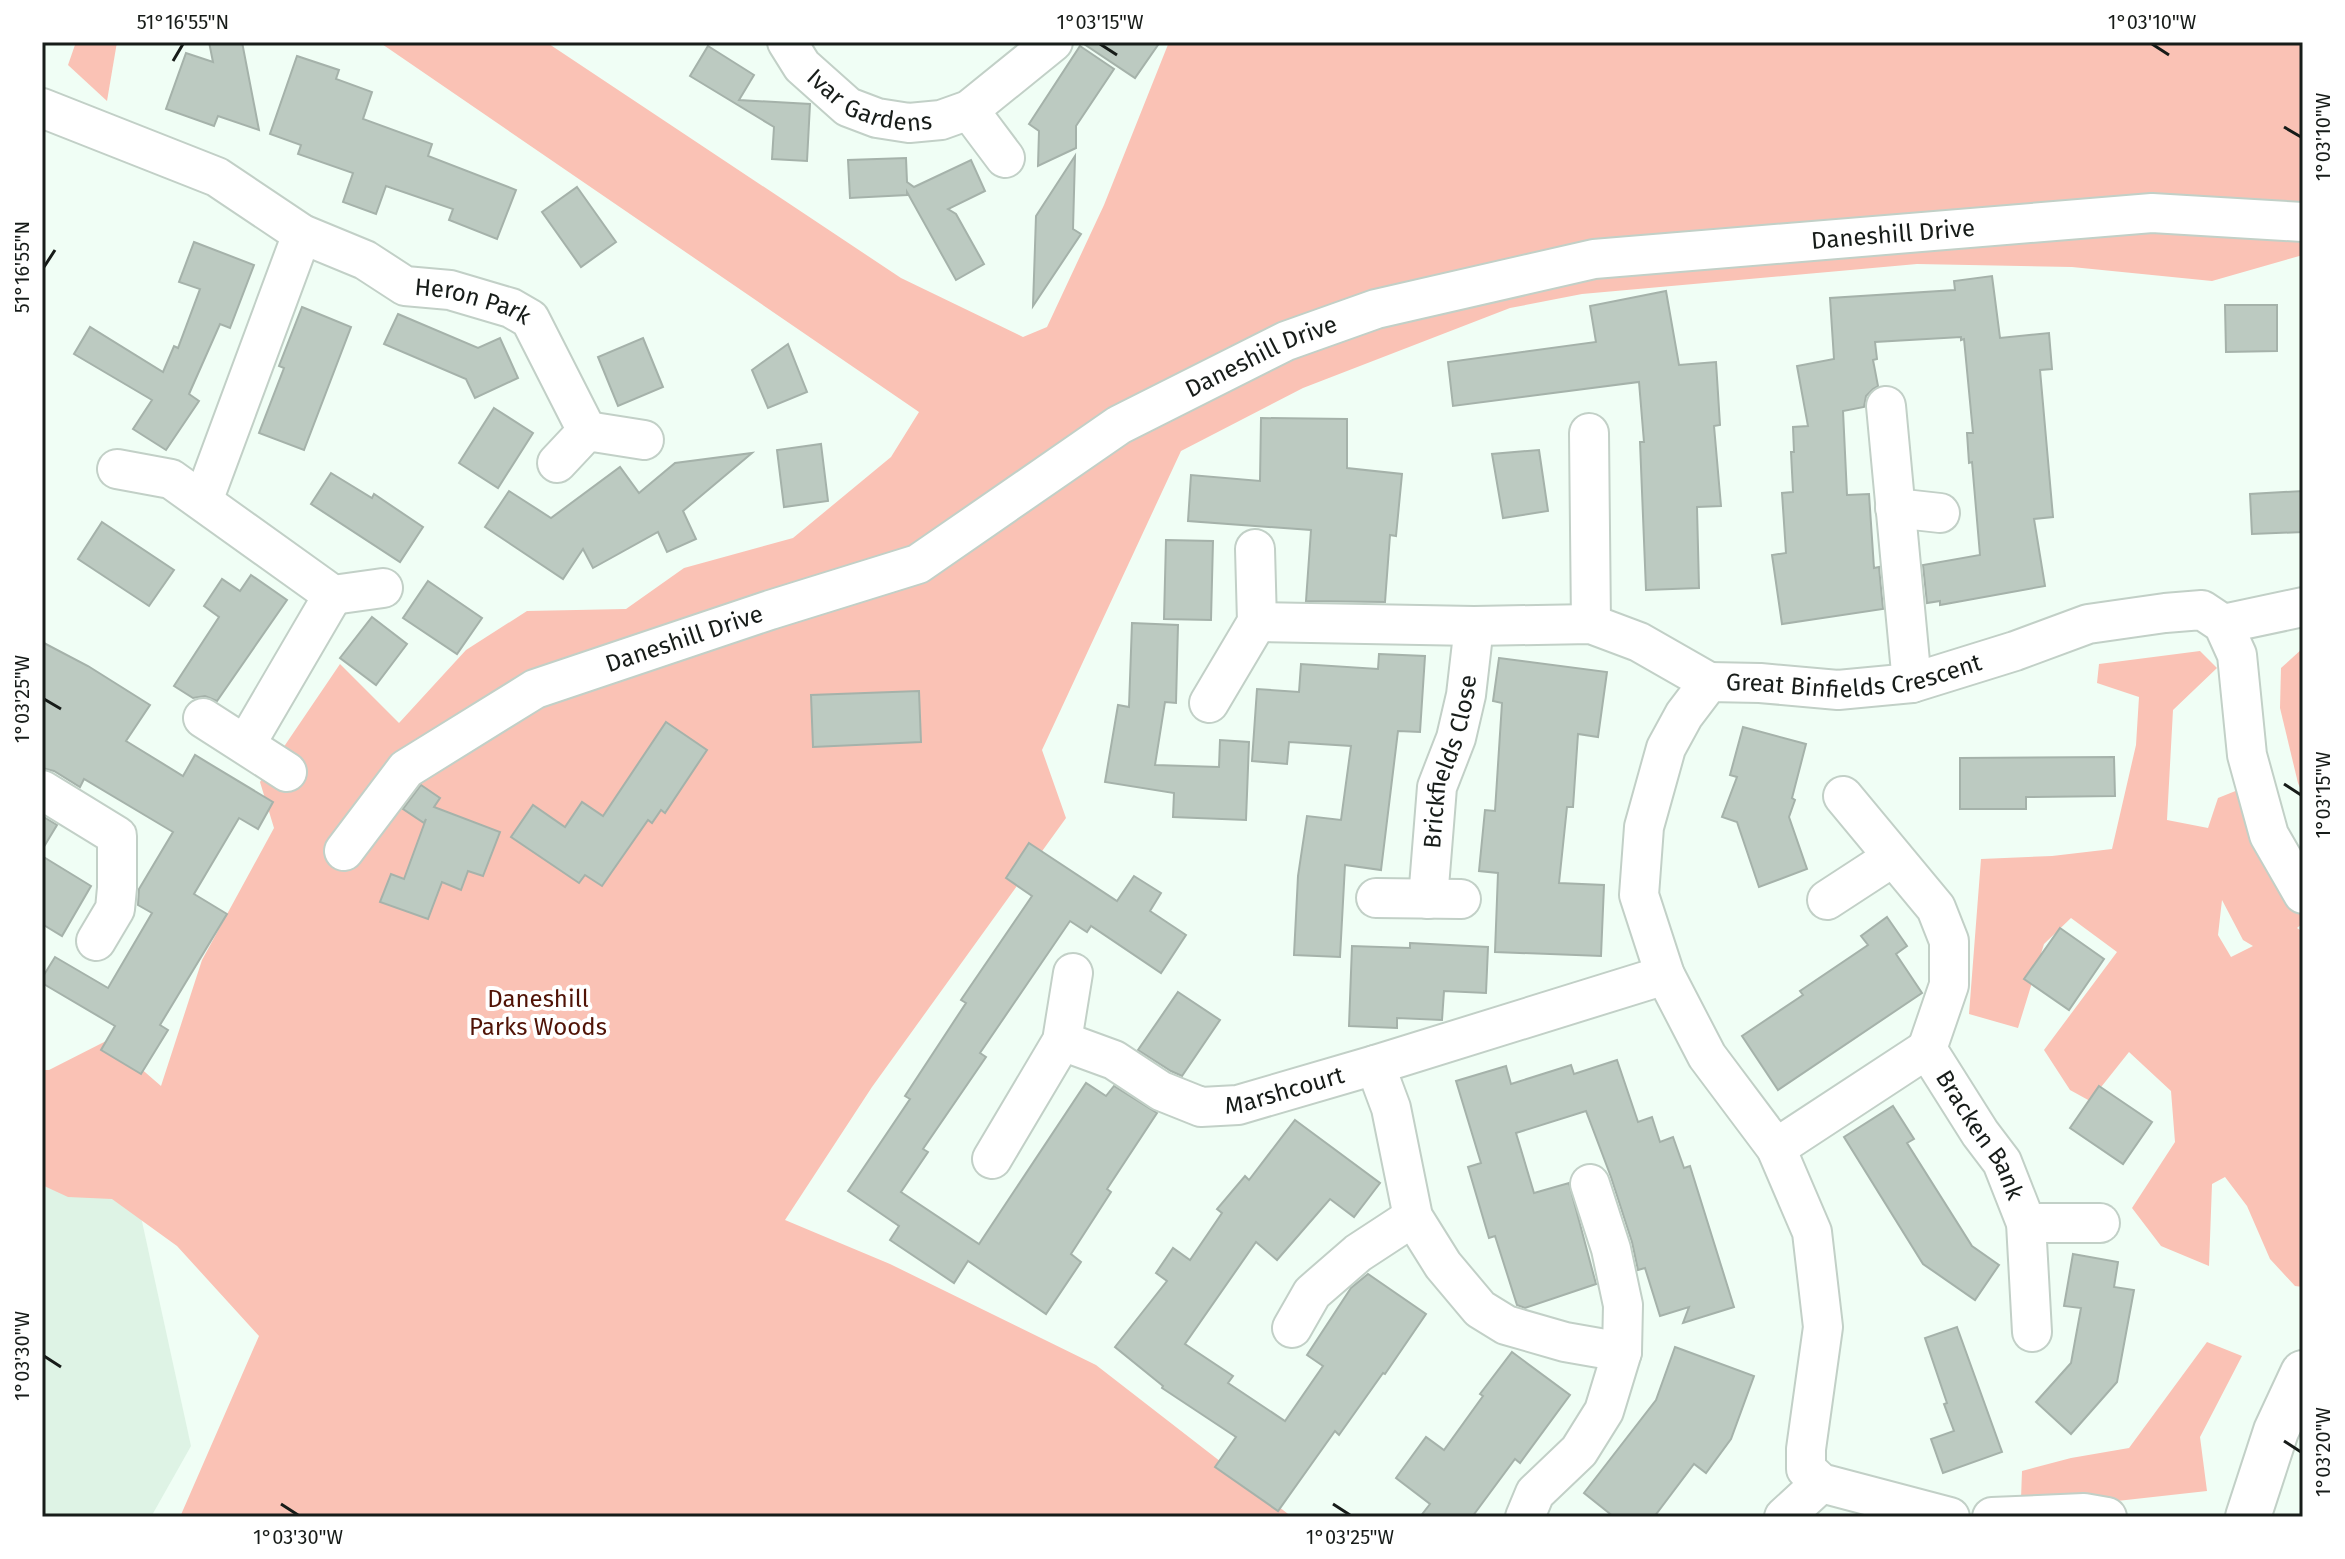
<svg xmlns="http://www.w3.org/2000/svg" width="2345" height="1559" viewBox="0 0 2345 1559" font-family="'Fira Sans',sans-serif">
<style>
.built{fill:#def3e5}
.green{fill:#fac2b5;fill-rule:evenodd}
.building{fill:#bccac1;stroke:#a5b2aa;stroke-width:2}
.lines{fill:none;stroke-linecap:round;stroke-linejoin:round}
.minor-casing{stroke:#c2d0c7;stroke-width:42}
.tertiary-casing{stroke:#c2d0c7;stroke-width:48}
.minor{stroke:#fff;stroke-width:38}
.tertiary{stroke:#fff;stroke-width:44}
.ticks{fill:none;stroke:#171c19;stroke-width:3}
.labels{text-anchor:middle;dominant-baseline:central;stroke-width:8;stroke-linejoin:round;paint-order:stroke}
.street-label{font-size:24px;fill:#171c19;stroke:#fff}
.park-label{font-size:24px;fill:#501306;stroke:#fff}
.neatline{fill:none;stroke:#171c19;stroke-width:3}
.ticks-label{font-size:20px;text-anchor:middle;fill:#171c19}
</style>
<rect width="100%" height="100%" fill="#f0fef5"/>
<polygon class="built" points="42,1083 121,1125 191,1446 151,1517 42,1517"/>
<g class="green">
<polygon points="76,42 117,42 107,101 68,65"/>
<polygon points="379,42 546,42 901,278 1023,337 1047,327 1104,205 1169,42 2303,42 2303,255 2212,281 2072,267 1917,264 1582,294 1510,308 1303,388 1181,451 1042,750 1066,818 872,1087 785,1220 890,1264 1096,1365 1292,1517 180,1517 259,1336 177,1246 112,1199 68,1197 42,1185 42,1070 49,1070 108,1040 161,1086 202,960 274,828 260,782 340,664 399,723 466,650 527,611 626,609 684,568 793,538 891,457 919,412"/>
<polygon points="2303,648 2303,795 2298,783 2280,708 2281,668"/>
<path d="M 2200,651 L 2217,668 L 2173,710 L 2167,820 L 2208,828 L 2218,798 L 2238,790 L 2303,896 L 2303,923 L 2297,928 L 2303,932 L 2303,1287 L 2295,1286 L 2270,1259 L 2247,1206 L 2225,1177 L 2212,1184 L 2209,1266 L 2161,1246 L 2132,1208 L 2175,1142 L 2171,1091 L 2129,1052 L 2090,1101 L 2070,1090 L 2044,1050 L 2117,952 L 2071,918 L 2044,944 L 2018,1028 L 1969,1014 L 1981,859 L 2052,856 L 2112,849 L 2136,745 L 2139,697 L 2097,683 L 2099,664 ZM 2222,900 L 2243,940 L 2253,946 L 2231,957 L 2218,935 Z"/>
<polygon points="2207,1342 2242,1356 2200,1437 2207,1491 2117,1501 2021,1499 2022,1471 2071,1458 2129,1448"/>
</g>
<g class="building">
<polygon points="209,42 242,42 259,130 218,116 214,126 166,109 186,53 213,62"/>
<polygon points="1081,42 1160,42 1135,78"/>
<polygon points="708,46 754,75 739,100 810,104 807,161 772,159 774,127 690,76"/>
<polygon points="1080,46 1114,69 1076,126 1076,148 1038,166 1039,131 1029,124"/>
<polygon points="297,56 339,70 336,79 372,92 363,119 432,144 428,156 516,190 497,239 449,220 453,209 386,186 376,214 343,202 353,173 298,154 301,145 270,134"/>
<polygon points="1075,156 1073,229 1081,234 1033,306 1036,216"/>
<polygon points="906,158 907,182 914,187 971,160 985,191 948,209 956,214 984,264 956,280 907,192 907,195 850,198 848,160"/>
<polygon points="577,187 616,242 581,267 542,212"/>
<polygon points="194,242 254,265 230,328 220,324 189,394 199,401 166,450 133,429 152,400 74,354 90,327 163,372 174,346 178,348 200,289 179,282"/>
<polygon points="1992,276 2000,338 2049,333 2052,369 2040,370 2053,517 2034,519 2045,586 1940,605 1940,601 1927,603 1923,565 1980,555 1972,462 1969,463 1967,433 1973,433 1964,339 1961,340 1961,337 1875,342 1877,359 1873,360 1878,386 1873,389 1866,396 1864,407 1843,411 1847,495 1869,494 1874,568 1879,567 1883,609 1782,624 1772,555 1786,553 1782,493 1793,492 1791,452 1794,452 1793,427 1808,426 1797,366 1834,359 1830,298 1955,290 1954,281"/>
<polygon points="1666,291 1679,365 1716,362 1720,425 1714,426 1721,506 1697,507 1699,588 1646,590 1640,442 1644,442 1639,382 1453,406 1448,362 1596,342 1590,306"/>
<polygon points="2225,305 2277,305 2277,351 2226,352"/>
<polygon points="302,307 351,327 304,450 259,433 284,368 279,366"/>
<polygon points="398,314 478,348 500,338 518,378 475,398 466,379 384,344"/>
<polygon points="643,338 663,387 618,406 598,357"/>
<polygon points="788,344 807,392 768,408 752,370"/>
<polygon points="494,408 533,433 498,488 459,463"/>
<polygon points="1261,418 1347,419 1347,468 1402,474 1396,536 1390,535 1385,602 1306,601 1311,530 1188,521 1191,475 1260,481"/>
<polygon points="821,444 828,501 784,507 777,450"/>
<polygon points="1539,450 1548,511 1503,518 1492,454"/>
<polygon points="752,453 683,511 696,539 667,552 658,532 593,568 583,549 563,579 485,527 509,491 551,518 620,467 639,493 675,463"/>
<polygon points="331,473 372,498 374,494 423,527 400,562 311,504"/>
<polygon points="2303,491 2303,532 2252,534 2250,494"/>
<polygon points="102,522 174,570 149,606 78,559"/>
<polygon points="1166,540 1213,541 1211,620 1164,619"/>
<polygon points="251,575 287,600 217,701 205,696 193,698 174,686 219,617 204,606 222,579 240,591"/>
<polygon points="428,581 482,618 457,654 403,618"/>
<polygon points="372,617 407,644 376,685 340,658"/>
<polygon points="1132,623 1178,625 1176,703 1165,702 1155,765 1219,767 1220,740 1249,742 1246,820 1173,817 1174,793 1105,782 1118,705 1129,707"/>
<polygon points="42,642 88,666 150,705 126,741 183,776 195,755 273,802 258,829 239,818 194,894 227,914 160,1025 168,1030 141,1074 101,1050 115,1026 42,983 42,978 55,957 108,988 152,913 138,905 139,889 173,832 84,779 80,787 54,771 42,768"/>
<polygon points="1379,654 1425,656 1420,732 1398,731 1381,870 1345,865 1340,957 1294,955 1298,876 1307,816 1341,820 1351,746 1289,742 1287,764 1252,761 1257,689 1299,692 1301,664 1378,669"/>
<polygon points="1499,658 1607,672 1598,737 1578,734 1573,807 1567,807 1559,883 1604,885 1601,956 1495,952 1498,873 1479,871 1485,810 1495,811 1502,703 1493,701"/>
<polygon points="919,691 921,742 813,747 811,695"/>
<polygon points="666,722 707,750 665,813 661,810 652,823 648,820 602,886 585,875 579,883 511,837 533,805 565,827 582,802 603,816"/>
<polygon points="1743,727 1806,744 1792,798 1795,800 1789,817 1807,869 1759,887 1737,822 1722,817 1737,777 1730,775"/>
<polygon points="2114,757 2115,796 2026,797 2026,809 1960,809 1960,758"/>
<polygon points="421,785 440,798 434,807 500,832 483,876 468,871 461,890 442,882 428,919 380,902 391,874 404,879 426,819 424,823 403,809"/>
<polygon points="42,816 57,825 42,850"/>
<polygon points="1029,843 1117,901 1134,876 1161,893 1150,911 1186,935 1161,973 1091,926 1087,932 1070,921 980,1053 986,1057 923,1149 928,1152 901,1192 979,1244 1086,1083 1106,1096 1114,1086 1157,1113 1107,1189 1111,1192 1071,1254 1081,1262 1046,1314 968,1261 954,1283 890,1240 899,1226 848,1191 910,1099 905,1096 966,1003 961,1000 1032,896 1006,878"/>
<polygon points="42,856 91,886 62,936 42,924"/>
<polygon points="1887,917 1907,946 1896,954 1922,993 1778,1090 1742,1036 1803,995 1800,991 1868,945 1861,936"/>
<polygon points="2060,928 2104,959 2069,1010 2024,979"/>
<polygon points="1410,943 1488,947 1486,993 1444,991 1442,1020 1397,1018 1397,1028 1349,1026 1352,946 1410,948"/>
<polygon points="1178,992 1220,1020 1182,1076 1171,1071 1138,1050"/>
<polygon points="1617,1060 1638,1122 1652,1117 1660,1142 1673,1137 1684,1168 1690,1166 1734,1307 1683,1323 1689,1307 1660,1316 1645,1268 1638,1270 1632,1242 1611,1177 1586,1111 1516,1133 1534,1193 1569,1183 1596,1284 1525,1308 1517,1305 1495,1236 1489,1238 1468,1167 1481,1163 1456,1081 1506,1066 1511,1084 1571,1065 1574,1074"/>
<polygon points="2099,1086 2152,1122 2123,1164 2070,1128"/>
<polygon points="1893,1106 1914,1139 1907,1143 1972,1246 1999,1265 1975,1300 1923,1264 1844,1137"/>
<polygon points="1295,1120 1380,1183 1354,1217 1330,1199 1277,1260 1256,1242 1185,1344 1233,1376 1228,1383 1285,1421 1323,1366 1307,1355 1351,1288 1368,1274 1426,1314 1385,1374 1383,1373 1339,1435 1335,1431 1278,1511 1215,1467 1236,1437 1162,1388 1163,1386 1115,1347 1167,1281 1156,1273 1173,1248 1190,1260 1222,1213 1217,1209 1245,1176 1249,1180"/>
<polygon points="2073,1254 2118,1262 2114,1287 2134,1290 2117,1382 2071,1434 2036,1402 2071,1363 2081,1308 2064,1306"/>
<polygon points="1957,1327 2002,1452 1943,1473 1931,1439 1954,1431 1944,1404 1947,1403 1925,1338"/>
<polygon points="1675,1347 1754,1376 1731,1439 1706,1473 1694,1464 1654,1517 1614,1517 1584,1493 1656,1400"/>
<polygon points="1512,1352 1570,1395 1520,1463 1515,1459 1472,1517 1420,1517 1430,1504 1396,1478 1426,1437 1444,1450 1483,1396 1480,1394"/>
</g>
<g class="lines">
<defs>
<g id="minor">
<path id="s1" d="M 787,42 L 802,66 L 848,107 L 877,118 L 909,123 L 941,120 L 969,110 L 1053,42"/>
<path id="s2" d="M 42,108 L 217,177 L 302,234 L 365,260 L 405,286 L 450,290 L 511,308 L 530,319 L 587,431"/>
<polyline points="969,110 1005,158"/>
<polyline points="1886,406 1912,683"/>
<polyline points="1589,433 1591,624"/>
<polyline points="557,463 587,431 644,440"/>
<polyline points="117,469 171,479 333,595 383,588"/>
<polyline points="203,501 302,234"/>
<polyline points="1895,508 1940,513"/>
<polyline points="1257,622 1474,626 1591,624 1639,642 1709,682"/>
<polyline points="2223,624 2303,607"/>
<polyline points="1209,703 1257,622 1255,549"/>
<polyline points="203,718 287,772"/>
<polyline points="246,744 333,595"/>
<polyline points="42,790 117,836 117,888 115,909 96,941"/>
<path id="s3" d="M 1843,796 L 1936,908 L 1949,941 L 1949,985 L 1927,1049 L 1980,1133 L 2002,1162 L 2026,1223 L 2032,1332"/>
<path id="s4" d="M 344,851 L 406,769 L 535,689 L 770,610 L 918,564 L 1119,425 L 1286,341 L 1376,309 L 1594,259 L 2152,213 L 2303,222"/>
<polyline points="1376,898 1461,899"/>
<path id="s5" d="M 1428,899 L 1437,787 L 1456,738 L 1466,695 L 1474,626"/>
<polyline points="1827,900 1893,857"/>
<path id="s6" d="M 1062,1041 L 1114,1060 L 1161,1091 L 1201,1107 L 1238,1105 L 1375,1065 L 1665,975"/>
<polyline points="1375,1065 1391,1108 1413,1217 1443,1265 1480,1309 1506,1325 1565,1342 1622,1352"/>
<polyline points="1776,1148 1927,1049"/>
<polyline points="992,1159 1062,1041 1073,973"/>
<polyline points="2026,1223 2100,1223"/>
<polyline points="1292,1328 1312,1293 1358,1253 1413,1217"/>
<polyline points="1525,1517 1535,1493 1579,1451 1604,1411 1622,1352 1623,1305 1611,1249 1590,1184"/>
<polyline points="1784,1517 1821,1483"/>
<path id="s7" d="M 1950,1517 L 1821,1483 L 1806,1469 L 1806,1449 L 1823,1327 L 1812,1232 L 1776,1148 L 1707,1056 L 1665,975 L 1639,895 L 1644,827 L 1666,748 L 1684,715 L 1709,682 L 1760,683 L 1838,690 L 1912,683 L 2015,651 L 2088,624 L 2165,613 L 2202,610 L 2223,624 L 2237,655 L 2247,755 L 2269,835 L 2303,894"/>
<polyline points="1992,1517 2084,1513 2107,1517"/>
</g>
<polyline id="tertiary" points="2248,1517 2276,1431 2303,1373"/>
</defs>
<use href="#minor" class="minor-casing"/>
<use href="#tertiary" class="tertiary-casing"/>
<use href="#minor" class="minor"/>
<use href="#tertiary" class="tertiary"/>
</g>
<path class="ticks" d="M 1100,44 L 1117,55M 2152,44 L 2169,55M 173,61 L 183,44M 2284,127 L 2301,137M 44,267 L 55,250M 44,699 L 61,709M 2284,784 L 2301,795M 44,1356 L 61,1367M 2284,1441 L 2301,1452M 281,1504 L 298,1515M 1333,1504 L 1350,1515"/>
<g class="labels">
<g class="street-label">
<text stroke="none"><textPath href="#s1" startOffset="108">Ivar Gardens</textPath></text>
<text stroke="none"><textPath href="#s4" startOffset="1708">Daneshill Drive</textPath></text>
<text stroke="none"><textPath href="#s2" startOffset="476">Heron Park</textPath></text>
<text stroke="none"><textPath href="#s4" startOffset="1060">Daneshill Drive</textPath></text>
<text stroke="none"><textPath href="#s4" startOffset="412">Daneshill Drive</textPath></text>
<text stroke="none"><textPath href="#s7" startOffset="1150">Great Binfields Crescent</textPath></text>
<text stroke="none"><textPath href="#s5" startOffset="140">Brickfields Close</textPath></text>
<text stroke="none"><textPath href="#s6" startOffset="240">Marshcourt</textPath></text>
<text stroke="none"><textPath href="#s3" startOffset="394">Bracken Bank</textPath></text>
</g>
<g class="park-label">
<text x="538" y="999">Daneshill<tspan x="538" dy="28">Parks Woods</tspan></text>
</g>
</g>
<rect width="2345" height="1559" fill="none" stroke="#ffffff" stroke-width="88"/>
<rect x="44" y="44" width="2257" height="1471" class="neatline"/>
<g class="ticks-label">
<text x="183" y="29">51°16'55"N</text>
<text x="1100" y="29">1°03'15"W</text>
<text x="2152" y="29">1°03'10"W</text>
<text transform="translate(2323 137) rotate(-90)" y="7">1°03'10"W</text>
<text transform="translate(22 267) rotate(-90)" y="7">51°16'55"N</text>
<text transform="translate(22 699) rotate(-90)" y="7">1°03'25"W</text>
<text transform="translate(2323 795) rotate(-90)" y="7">1°03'15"W</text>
<text transform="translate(22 1356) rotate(-90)" y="7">1°03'30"W</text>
<text transform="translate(2323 1452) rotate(-90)" y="7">1°03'20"W</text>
<text x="298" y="1544">1°03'30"W</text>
<text x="1350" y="1544">1°03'25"W</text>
</g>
</svg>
